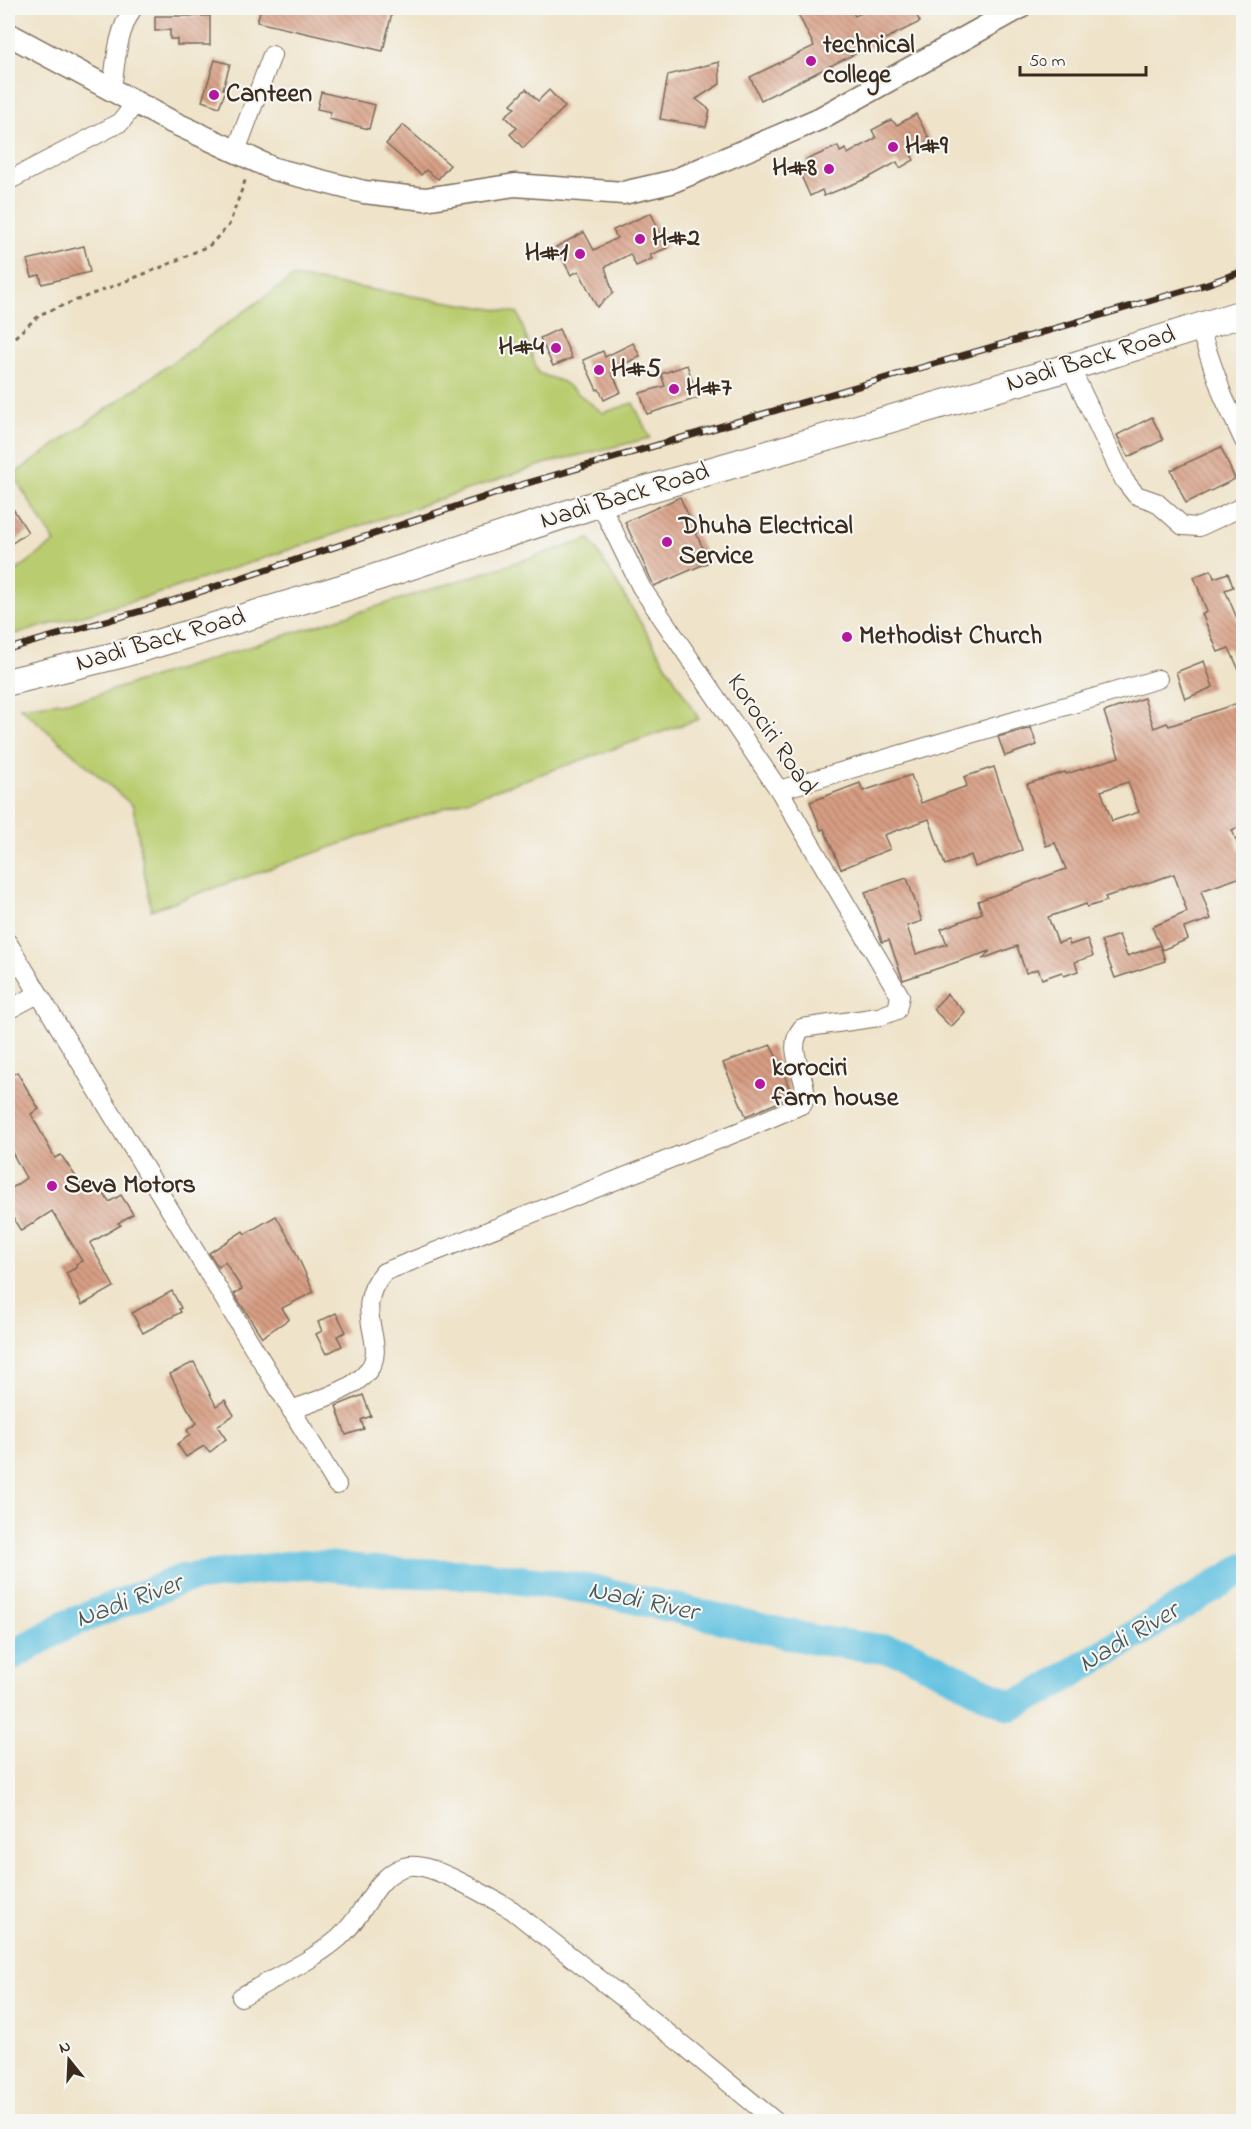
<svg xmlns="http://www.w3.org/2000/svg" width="1251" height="2129" viewBox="0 0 1251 2129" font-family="'Indie Flower',sans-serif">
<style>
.green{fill:#b9cd70;stroke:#7a7c47;stroke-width:1.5}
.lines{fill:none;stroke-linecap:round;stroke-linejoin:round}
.river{stroke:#63c2e1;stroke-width:30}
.building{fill:url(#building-back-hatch);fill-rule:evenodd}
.minor-casing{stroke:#7a6b5a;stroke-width:20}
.major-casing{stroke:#7a6b5a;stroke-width:25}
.highway-casing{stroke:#7a6b5a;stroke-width:29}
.path{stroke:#7a6b5a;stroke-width:3;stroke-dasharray:4.5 4.5;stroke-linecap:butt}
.minor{stroke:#fff;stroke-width:18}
.major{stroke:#fff;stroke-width:22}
.highway{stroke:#fff;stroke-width:27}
.rail-casing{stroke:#3b2a1e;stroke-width:7}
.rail{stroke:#f6f6f2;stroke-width:4.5;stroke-dasharray:14;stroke-linecap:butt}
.poi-dot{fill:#b5179e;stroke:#f6f6f2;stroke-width:2}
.labels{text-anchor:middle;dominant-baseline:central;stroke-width:4.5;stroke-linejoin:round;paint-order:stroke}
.poi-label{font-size:26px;font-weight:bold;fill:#3b2a1e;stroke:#f6f6f2;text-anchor:start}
.street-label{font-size:26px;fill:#3b2a1e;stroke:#f6f6f2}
.water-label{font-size:27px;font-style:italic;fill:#475858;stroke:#f6f6f2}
</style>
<defs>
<pattern id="building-back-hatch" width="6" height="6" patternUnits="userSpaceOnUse" patternTransform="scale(1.5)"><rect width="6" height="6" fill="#d79e84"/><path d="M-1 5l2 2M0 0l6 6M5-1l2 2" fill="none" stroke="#b0816b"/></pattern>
</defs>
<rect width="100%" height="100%" fill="#f6f6f2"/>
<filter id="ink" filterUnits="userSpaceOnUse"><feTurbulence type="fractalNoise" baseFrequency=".0167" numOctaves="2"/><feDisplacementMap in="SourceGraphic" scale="12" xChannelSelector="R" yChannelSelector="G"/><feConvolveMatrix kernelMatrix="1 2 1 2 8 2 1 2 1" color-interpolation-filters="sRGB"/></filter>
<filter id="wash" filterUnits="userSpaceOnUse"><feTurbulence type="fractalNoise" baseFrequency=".008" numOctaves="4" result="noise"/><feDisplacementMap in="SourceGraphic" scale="24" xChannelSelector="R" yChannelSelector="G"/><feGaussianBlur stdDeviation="1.35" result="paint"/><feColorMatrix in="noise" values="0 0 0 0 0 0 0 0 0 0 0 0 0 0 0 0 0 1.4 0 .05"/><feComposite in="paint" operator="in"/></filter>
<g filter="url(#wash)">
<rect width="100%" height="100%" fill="#efe3c9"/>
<g class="green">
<polygon points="293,277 518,313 538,373 563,382 603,413 633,403 650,438 547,463 154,595 23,632 8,635 8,577 55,542 13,475"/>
<polygon points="590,539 699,719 151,910 133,806 20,707 84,699"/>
</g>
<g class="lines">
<polyline class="river" points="8,1658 66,1625 182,1579 304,1564 388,1572 482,1575 595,1590 815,1640 904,1652 1011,1706 1041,1692 1244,1568"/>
</g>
<g id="blocks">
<g class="building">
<polygon points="261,8 393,8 383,51 257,22"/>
<polygon points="795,8 850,8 855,16 872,8 913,8 920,22 761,100 750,77 814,46"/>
<polygon points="155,16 210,16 210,45 177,45 177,39 170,39 170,30 155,31"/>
<polygon points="215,60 230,64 223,89 226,90 219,107 202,101"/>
<polygon points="719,62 720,84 696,99 710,110 706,127 660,119 668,75"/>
<polygon points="526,89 538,101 549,90 565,107 523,148 510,134 517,128 505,116 515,108 511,104"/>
<polygon points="321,92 375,105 369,129 329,119 331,112 317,109"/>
<polygon points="916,114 930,140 909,151 914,160 900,168 897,162 868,178 824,196 822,190 810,196 799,171 809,167 806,160 838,146 840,152 846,149 848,154 876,138 872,130 891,120 897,125"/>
<polygon points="403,125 450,165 438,179 426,170 421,175 386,144"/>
<polygon points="651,213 667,248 650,255 652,259 636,266 630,254 605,267 613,293 597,307 579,271 571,275 556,247 584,232 594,250 617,238 613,230"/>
<polygon points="84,246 90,272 42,284 40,275 32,277 27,260"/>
<polygon points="559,329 572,358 553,366 540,338"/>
<polygon points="633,343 640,356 611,371 621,392 604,400 599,389 597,390 583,360 603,351 605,357"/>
<polygon points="687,365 698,398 647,414 640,393 665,386 661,374"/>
<polygon points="1152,417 1163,440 1128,457 1117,435"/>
<polygon points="1221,447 1235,479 1186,503 1171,470"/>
<polygon points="680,497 709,562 654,586 625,522"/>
<polygon points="8,501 28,532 8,546"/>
<polygon points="1211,570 1214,578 1228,573 1233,587 1225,590 1244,635 1244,681 1229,648 1218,652 1202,614 1207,612 1194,577"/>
<polygon points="1204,661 1213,687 1185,699 1176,672"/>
<path d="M 1144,698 L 1154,728 L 1167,723 L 1169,726 L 1244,701 L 1244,825 L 1232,830 L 1244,861 L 1244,876 L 1201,891 L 1211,919 L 1184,928 L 1188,939 L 1162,950 L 1152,927 L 1187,912 L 1174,874 L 1105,897 L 1107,901 L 1087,907 L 1086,904 L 1048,917 L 1058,943 L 1068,940 L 1070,945 L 1087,939 L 1093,956 L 1075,962 L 1078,971 L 1064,976 L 1062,972 L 1042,979 L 1038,969 L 1026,973 L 1017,946 L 982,959 L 990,951 L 903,980 L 889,940 L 882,942 L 865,892 L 907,878 L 922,921 L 907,926 L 916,954 L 947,944 L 941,929 L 982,913 L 978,901 L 1066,869 L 1055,843 L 1046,846 L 1027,784 L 1065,772 L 1066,774 L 1119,757 L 1104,712 ZM 1128,782 L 1139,812 L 1112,821 L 1101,791 Z"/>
<polygon points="1031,728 1037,745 1005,756 998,737"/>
<polygon points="994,767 1022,850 975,867 971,855 945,865 929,819 884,835 890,849 841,869 824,829 821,830 810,802 860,783 863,791 911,775 921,803 967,786 964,777"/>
<polygon points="1119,935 1127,956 1160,945 1165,961 1115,978 1101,941"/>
<polygon points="947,994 965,1012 951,1027 933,1009"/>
<polygon points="771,1045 793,1096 746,1116 723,1063"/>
<polygon points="17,1072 39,1109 31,1114 55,1158 61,1155 87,1193 99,1186 109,1202 121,1195 133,1214 118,1223 121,1225 90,1243 114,1287 82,1305 66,1273 76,1268 76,1264 82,1261 52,1211 21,1231 8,1210 8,1191 26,1178 8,1145 8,1078"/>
<polygon points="276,1216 291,1242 314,1292 282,1308 289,1319 262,1337 234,1294 242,1289 225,1262 218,1267 209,1253 243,1231 245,1234"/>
<polygon points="172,1291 181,1308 179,1309 181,1312 143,1333 132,1313"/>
<polygon points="336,1313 346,1332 337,1336 342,1346 326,1354 316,1334 322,1331 318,1322"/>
<polygon points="194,1362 216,1406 225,1400 234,1415 217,1426 226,1439 210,1452 204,1446 186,1457 177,1444 190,1435 187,1430 197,1423 188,1409 170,1374"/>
<polygon points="363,1395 371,1416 361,1420 364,1429 346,1435 336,1406"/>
</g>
</g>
</g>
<g filter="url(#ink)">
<use href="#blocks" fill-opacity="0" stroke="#7a6b5a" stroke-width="1.5"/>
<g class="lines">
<defs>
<g id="minor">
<path d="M 112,89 C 116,60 117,33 133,8"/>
<polyline points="236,151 272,55"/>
<polyline points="8,181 121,122 136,102"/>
<polyline points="1199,327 1223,396 1244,441"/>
<polyline points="1070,367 1124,480 1136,495 1156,502 1183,526 1199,527 1244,506"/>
<polyline points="779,790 1158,679"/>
<polyline points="8,943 337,1485"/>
<polyline points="8,1010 38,994"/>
<path d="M 291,1410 C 315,1401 352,1391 368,1371 C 390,1343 349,1311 384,1272 L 743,1130 L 803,1104 C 813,1080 782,1052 802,1028 L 879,1017 L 897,1010 L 900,996 L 779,790 L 641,587 L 600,503"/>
<path d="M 241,1997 C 273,1978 311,1962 339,1938 C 357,1922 366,1901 381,1883 C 390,1873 402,1864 417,1866 C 442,1869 489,1897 512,1910 L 688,2049 L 776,2122"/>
</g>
<polyline id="major" points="8,34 170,121 274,169 364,192 425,199 515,185 623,193 671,182 819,119 1019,8"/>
<polyline id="highway" points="8,682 118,655 353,585 600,503 1070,367 1244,313"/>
</defs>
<use href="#minor" class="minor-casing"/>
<use href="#major" class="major-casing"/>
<use href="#highway" class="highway-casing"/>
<polyline class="path" points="8,343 41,314 162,267 210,245 229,225 246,178"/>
<use href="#minor" class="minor"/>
<use href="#major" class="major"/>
<use href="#highway" class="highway"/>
<defs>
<polyline id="rail" points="8,649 148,609 521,485 1207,284 1244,271"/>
</defs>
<use href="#rail" class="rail-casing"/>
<use href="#rail" class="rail"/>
</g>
</g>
<g class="poi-dot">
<circle cx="811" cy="61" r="6"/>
<circle cx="214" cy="95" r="6"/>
<circle cx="893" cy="147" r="6"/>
<circle cx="829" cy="169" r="6"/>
<circle cx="640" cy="239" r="6"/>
<circle cx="580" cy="254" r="6"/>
<circle cx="556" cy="348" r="6"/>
<circle cx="599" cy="370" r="6"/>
<circle cx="674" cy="389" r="6"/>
<circle cx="667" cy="542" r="6"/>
<circle cx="847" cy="637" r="6"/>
<circle cx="760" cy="1084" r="6"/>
<circle cx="52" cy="1186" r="6"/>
</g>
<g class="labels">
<g class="poi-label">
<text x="823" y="46">technical<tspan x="823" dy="30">college</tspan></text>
<text x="226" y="95">Canteen</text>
<text x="905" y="147">H#9</text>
<text x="817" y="169" text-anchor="end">H#8</text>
<text x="652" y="239">H#2</text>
<text x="568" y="254" text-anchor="end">H#1</text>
<text x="544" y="348" text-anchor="end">H#4</text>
<text x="611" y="370">H#5</text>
<text x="686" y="389">H#7</text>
<text x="679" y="527">Dhuha Electrical<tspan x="679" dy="30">Service</tspan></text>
<text x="859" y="637">Methodist Church</text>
<text x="772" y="1069">korociri<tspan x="772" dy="30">farm house</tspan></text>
<text x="64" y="1186">Seva Motors</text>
</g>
<g class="street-label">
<text transform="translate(1091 360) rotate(-17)">Nadi Back Road</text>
<text transform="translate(625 497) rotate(-17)">Nadi Back Road</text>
<text transform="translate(161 641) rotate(-16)">Nadi Back Road</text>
<text transform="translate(771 735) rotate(56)">Korociri Road</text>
</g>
<g class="water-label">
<text transform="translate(129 1602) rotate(-20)">Nadi River</text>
<text transform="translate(643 1602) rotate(12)">Nadi River</text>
<text transform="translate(1129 1638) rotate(-31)">Nadi River</text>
</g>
</g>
<rect width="1251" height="2129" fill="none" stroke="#f6f6f2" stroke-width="30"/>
<g transform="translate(69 2060) rotate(342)" stroke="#f6f6f2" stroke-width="4.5" paint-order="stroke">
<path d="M0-4.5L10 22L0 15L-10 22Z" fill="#3b2a1e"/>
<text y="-9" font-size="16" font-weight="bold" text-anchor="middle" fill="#3b2a1e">N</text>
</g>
<path d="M1020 66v9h126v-9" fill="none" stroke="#3b2a1e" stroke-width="3"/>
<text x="1029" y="66" font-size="18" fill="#3b2a1e" stroke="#f6f6f2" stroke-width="4.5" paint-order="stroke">50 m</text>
</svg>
